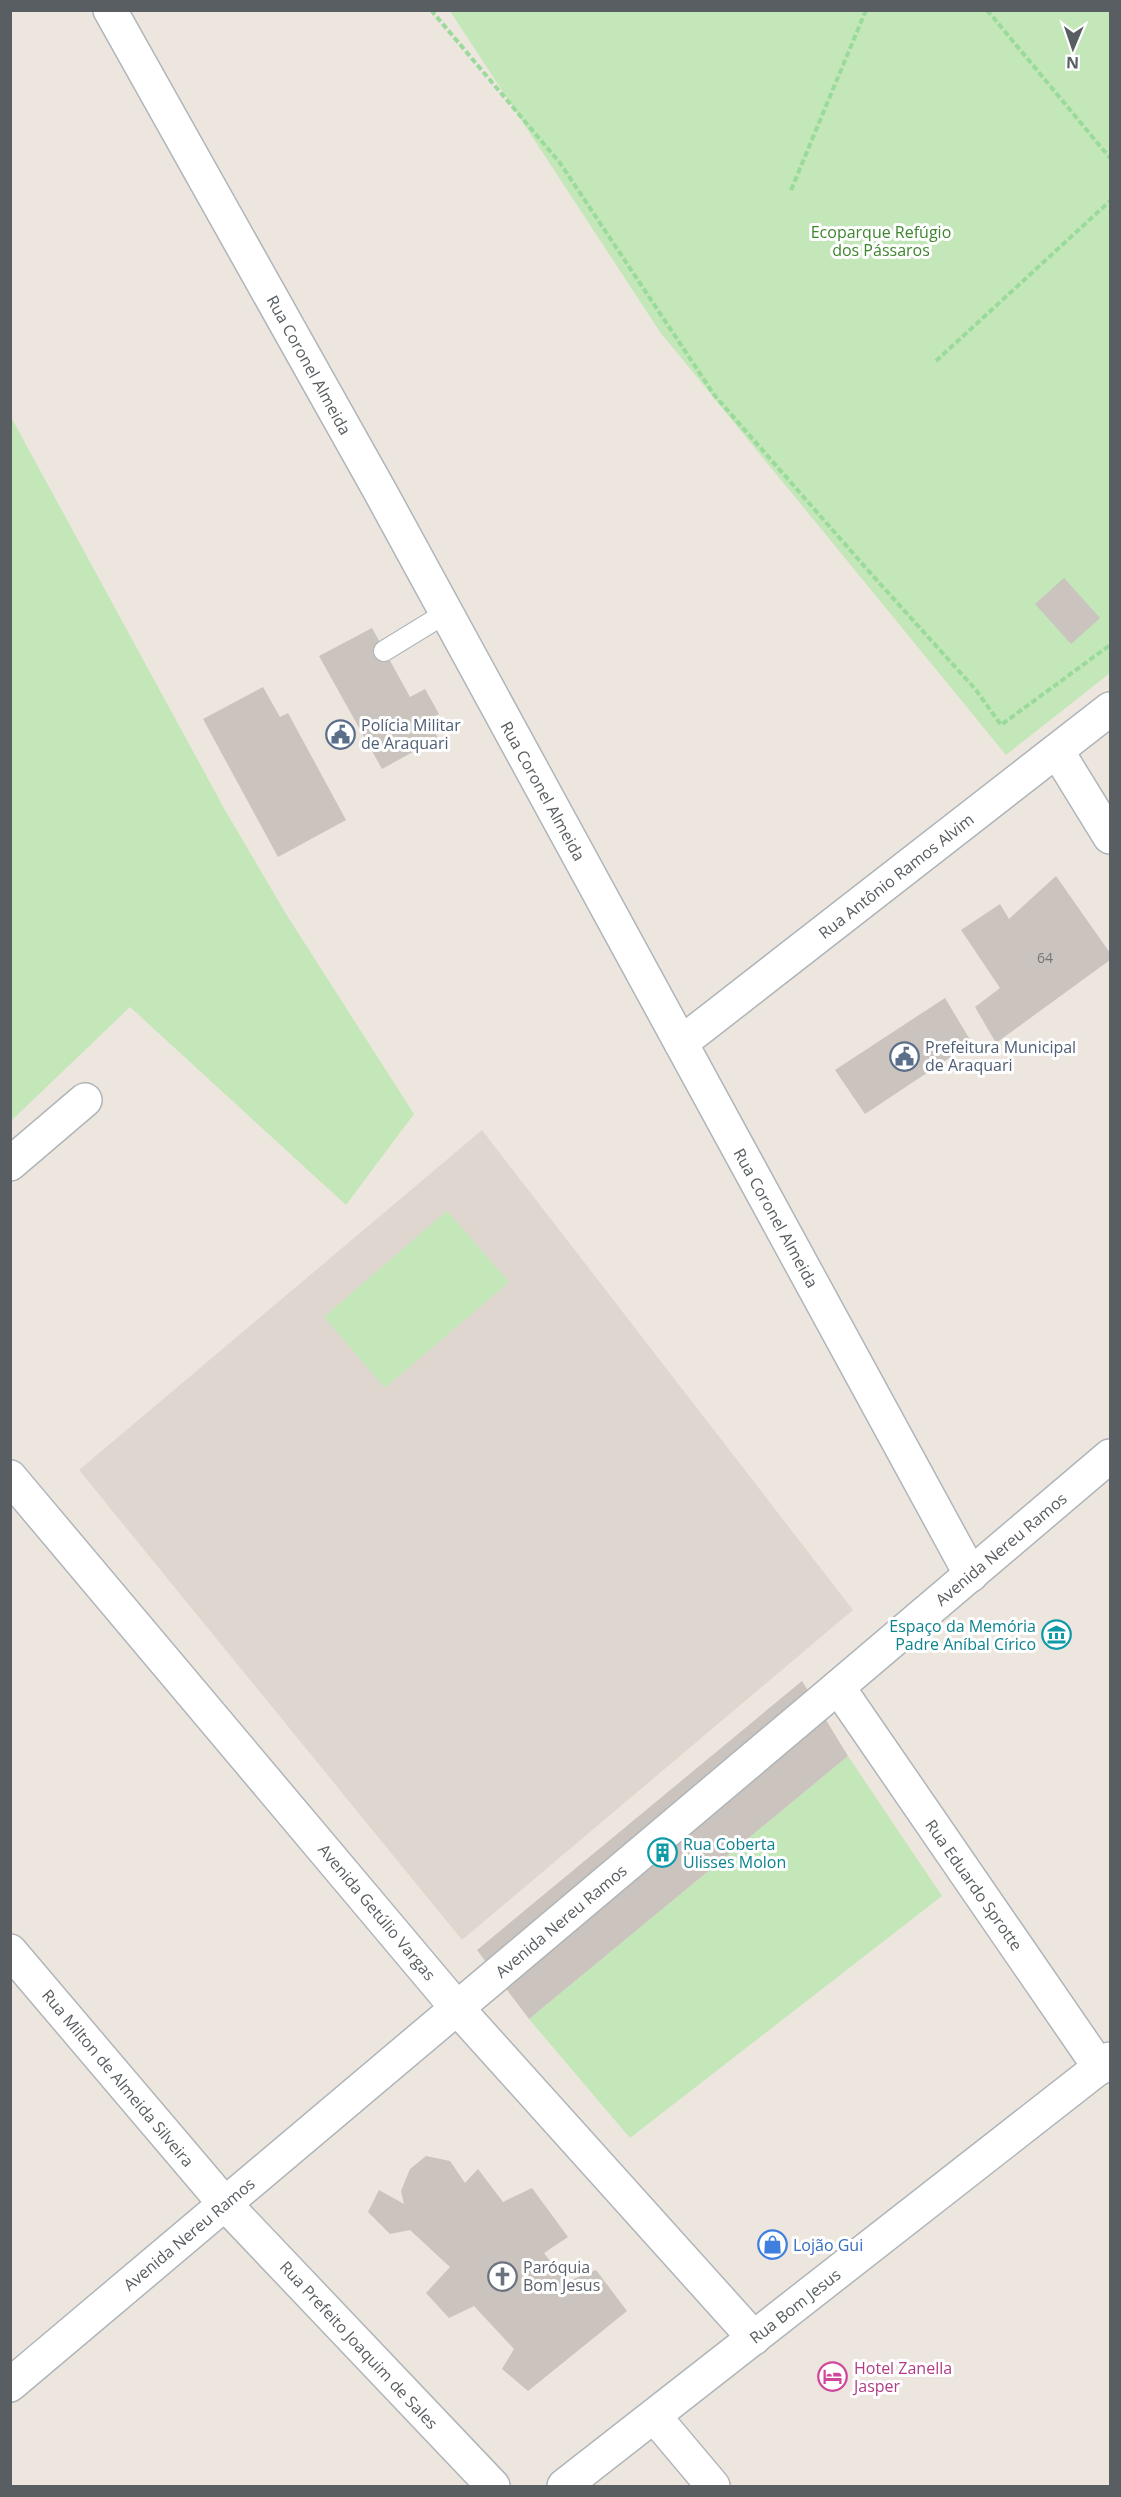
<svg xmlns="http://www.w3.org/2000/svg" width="1121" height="2497" viewBox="0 0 1121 2497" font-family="'Open Sans',sans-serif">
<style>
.education{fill:#dfd7cf}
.green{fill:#c3e7b8}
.building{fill:#cac3be}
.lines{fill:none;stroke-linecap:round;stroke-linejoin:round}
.lane-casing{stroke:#b0b5b8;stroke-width:22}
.street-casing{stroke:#b0b5b8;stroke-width:36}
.secondary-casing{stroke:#afb5b9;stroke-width:36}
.path{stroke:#9ada9b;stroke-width:4;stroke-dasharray:6 3;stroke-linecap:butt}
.lane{stroke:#fff;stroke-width:20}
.street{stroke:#fff;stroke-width:33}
.secondary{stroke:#fff;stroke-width:33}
.labels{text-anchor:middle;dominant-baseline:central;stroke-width:6;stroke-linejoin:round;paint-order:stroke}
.number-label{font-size:14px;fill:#747778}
.park-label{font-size:16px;fill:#3d852d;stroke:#fff}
.street-label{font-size:16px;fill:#585e61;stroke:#fff}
.service-label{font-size:16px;fill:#4e5e75;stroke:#fff;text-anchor:start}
.culture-label{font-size:16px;fill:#0d838f;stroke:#fff;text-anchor:end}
.shop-label{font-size:16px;fill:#366cbe;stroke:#fff;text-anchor:start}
.worship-label{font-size:16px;fill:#5b616d;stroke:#fff;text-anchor:start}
.hotel-label{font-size:16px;fill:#b23c85;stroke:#fff;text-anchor:start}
</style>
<rect width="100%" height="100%" fill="#ede6de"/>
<polygon class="education" points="482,1130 853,1610 462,1940 79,1470"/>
<g class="green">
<polygon points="450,11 1110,11 1110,673 1006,755 660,332"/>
<polygon points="11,417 225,810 286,914 414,1114 346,1205 130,1007 11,1121"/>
<polygon points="447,1211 509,1282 385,1388 324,1317"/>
<polygon points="848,1756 942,1896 630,2138 529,2019"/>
</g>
<g class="building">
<polygon points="1064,578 1100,618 1071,644 1035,604"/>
<polygon points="372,628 410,697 425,689 439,714 428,720 438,738 382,769 319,656"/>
<polygon points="263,687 280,717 288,713 346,820 278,857 203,719"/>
<polygon points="1056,876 1110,953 1110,960 996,1043 975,1007 1000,988 961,930 1000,904 1009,919"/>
<polygon points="945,998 972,1043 865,1114 835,1070"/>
<polygon points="802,1681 848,1756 529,2019 477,1950"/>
<polygon points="426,2156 450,2161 465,2183 478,2169 503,2202 532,2188 568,2237 544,2253 566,2282 596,2270 627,2311 528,2391 502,2369 514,2349 474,2306 449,2318 426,2293 450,2267 410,2230 390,2234 368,2212 379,2190 404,2204 401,2191 410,2169"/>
</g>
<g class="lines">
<defs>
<polyline id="lane" points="384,651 446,613"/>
<g id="street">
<polyline points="10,1164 85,1100"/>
<polyline points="10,1951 225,2204 493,2486"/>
<polyline points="457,2008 838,1687"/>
<polyline points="654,2416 713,2486"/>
</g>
<g id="secondary">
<polyline points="110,10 381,493 971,1575"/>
<polyline points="1057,751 1110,837"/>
<polyline points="681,1043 1110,709"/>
<polyline points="10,1477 457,2008 754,2338"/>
<polyline points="1100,2068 838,1687 1110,1456"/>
<polyline points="10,2385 457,2008"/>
<polyline points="564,2486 1110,2059"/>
</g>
</defs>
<use href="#lane" class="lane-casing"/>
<use href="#street" class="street-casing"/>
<use href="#secondary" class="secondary-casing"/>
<g class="path">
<polyline points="431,10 560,163 715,396 873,576 976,690 1001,725 1110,645"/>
<polyline points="987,10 1110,158"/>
<polyline points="791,190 866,10"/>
<polyline points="936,361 1110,201"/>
</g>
<use href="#lane" class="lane"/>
<use href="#street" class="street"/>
<use href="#secondary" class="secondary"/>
</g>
<defs>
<symbol id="civic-ring" viewBox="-11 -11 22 22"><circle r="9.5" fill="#fff" stroke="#5c6f8a" stroke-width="1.5"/><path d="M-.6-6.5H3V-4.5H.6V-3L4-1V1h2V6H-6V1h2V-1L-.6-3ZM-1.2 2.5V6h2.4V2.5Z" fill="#5c6f8a"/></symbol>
<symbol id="museum-ring" viewBox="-11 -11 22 22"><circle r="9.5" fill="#fff" stroke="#0f9aa8" stroke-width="1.5"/><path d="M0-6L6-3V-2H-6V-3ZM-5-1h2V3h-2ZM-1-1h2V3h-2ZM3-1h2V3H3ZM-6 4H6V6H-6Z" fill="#0f9aa8"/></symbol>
<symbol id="building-ring" viewBox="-11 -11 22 22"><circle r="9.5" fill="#fff" stroke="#0f9aa8" stroke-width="1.5"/><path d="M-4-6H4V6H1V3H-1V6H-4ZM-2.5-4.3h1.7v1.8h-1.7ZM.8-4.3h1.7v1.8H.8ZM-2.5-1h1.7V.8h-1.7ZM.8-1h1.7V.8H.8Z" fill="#0f9aa8"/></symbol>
<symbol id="shop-ring" viewBox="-11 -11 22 22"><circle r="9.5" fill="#fff" stroke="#3f7fe0" stroke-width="1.5"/><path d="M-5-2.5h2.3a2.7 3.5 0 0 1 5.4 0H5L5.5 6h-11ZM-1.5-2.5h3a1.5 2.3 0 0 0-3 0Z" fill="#3f7fe0"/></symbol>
<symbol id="church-ring" viewBox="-11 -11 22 22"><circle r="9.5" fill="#fff" stroke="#6b7280" stroke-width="1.5"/><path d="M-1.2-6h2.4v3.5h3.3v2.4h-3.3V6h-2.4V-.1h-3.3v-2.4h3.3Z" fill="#6b7280"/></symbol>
<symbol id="hotel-ring" viewBox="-11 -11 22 22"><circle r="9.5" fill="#fff" stroke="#d1479c" stroke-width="1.5"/><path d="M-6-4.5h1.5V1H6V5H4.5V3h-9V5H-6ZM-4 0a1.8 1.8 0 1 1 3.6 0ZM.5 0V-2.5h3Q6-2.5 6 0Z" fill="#d1479c"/></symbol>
</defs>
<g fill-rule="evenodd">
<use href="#civic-ring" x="324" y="718" width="33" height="33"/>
<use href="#civic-ring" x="888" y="1040" width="33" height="33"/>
<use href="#museum-ring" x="1040" y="1618" width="33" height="33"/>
<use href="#building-ring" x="646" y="1836" width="33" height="33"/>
<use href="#shop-ring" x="756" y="2228" width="33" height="33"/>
<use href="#church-ring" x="486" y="2260" width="33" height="33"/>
<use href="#hotel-ring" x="816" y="2360" width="33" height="33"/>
</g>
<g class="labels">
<g class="number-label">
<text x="1045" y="957">64</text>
</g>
<g class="park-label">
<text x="881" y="232">Ecoparque Refúgio<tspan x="881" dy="18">dos Pássaros</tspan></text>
</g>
<g class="street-label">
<text transform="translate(309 365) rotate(61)">Rua Coronel Almeida</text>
<text transform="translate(543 791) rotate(61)">Rua Coronel Almeida</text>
<text transform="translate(896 876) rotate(-38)">Rua Antônio Ramos Alvim</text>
<text transform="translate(776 1218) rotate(61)">Rua Coronel Almeida</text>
<text transform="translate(1001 1549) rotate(-40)">Avenida Nereu Ramos</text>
<text transform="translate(974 1885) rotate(55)">Rua Eduardo Sprotte</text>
<text transform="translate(377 1912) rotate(50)">Avenida Getúlio Vargas</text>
<text transform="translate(561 1921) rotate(-40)">Avenida Nereu Ramos</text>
<text transform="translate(118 2078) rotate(50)">Rua Milton de Almeida Silveira</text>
<text transform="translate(189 2234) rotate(-40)">Avenida Nereu Ramos</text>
<text transform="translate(795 2306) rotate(-38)">Rua Bom Jesus</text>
<text transform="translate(359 2345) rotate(47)">Rua Prefeito Joaquim de Sales</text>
</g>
<g class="service-label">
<text x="361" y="725">Polícia Militar<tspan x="361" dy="18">de Araquari</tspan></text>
<text x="925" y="1047">Prefeitura Municipal<tspan x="925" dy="18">de Araquari</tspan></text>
</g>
<g class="culture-label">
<text x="1036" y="1626">Espaço da Memória<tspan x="1036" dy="18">Padre Aníbal Círico</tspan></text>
<text x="683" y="1844" text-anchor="start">Rua Coberta<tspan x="683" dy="18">Ulisses Molon</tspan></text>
</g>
<g class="shop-label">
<text x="793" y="2245">Lojão Gui</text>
</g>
<g class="worship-label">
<text x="523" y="2267">Paróquia<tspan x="523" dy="18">Bom Jesus</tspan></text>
</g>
<g class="hotel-label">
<text x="854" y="2368">Hotel Zanella<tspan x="854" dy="18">Jasper</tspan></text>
</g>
</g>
<rect width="1121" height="2497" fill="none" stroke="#585e61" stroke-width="24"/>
<g transform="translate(1073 48) rotate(182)" stroke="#ffffff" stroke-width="4.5" paint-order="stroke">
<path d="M0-4.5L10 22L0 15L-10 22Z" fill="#585e61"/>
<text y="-9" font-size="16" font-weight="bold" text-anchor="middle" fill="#585e61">N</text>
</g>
</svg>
